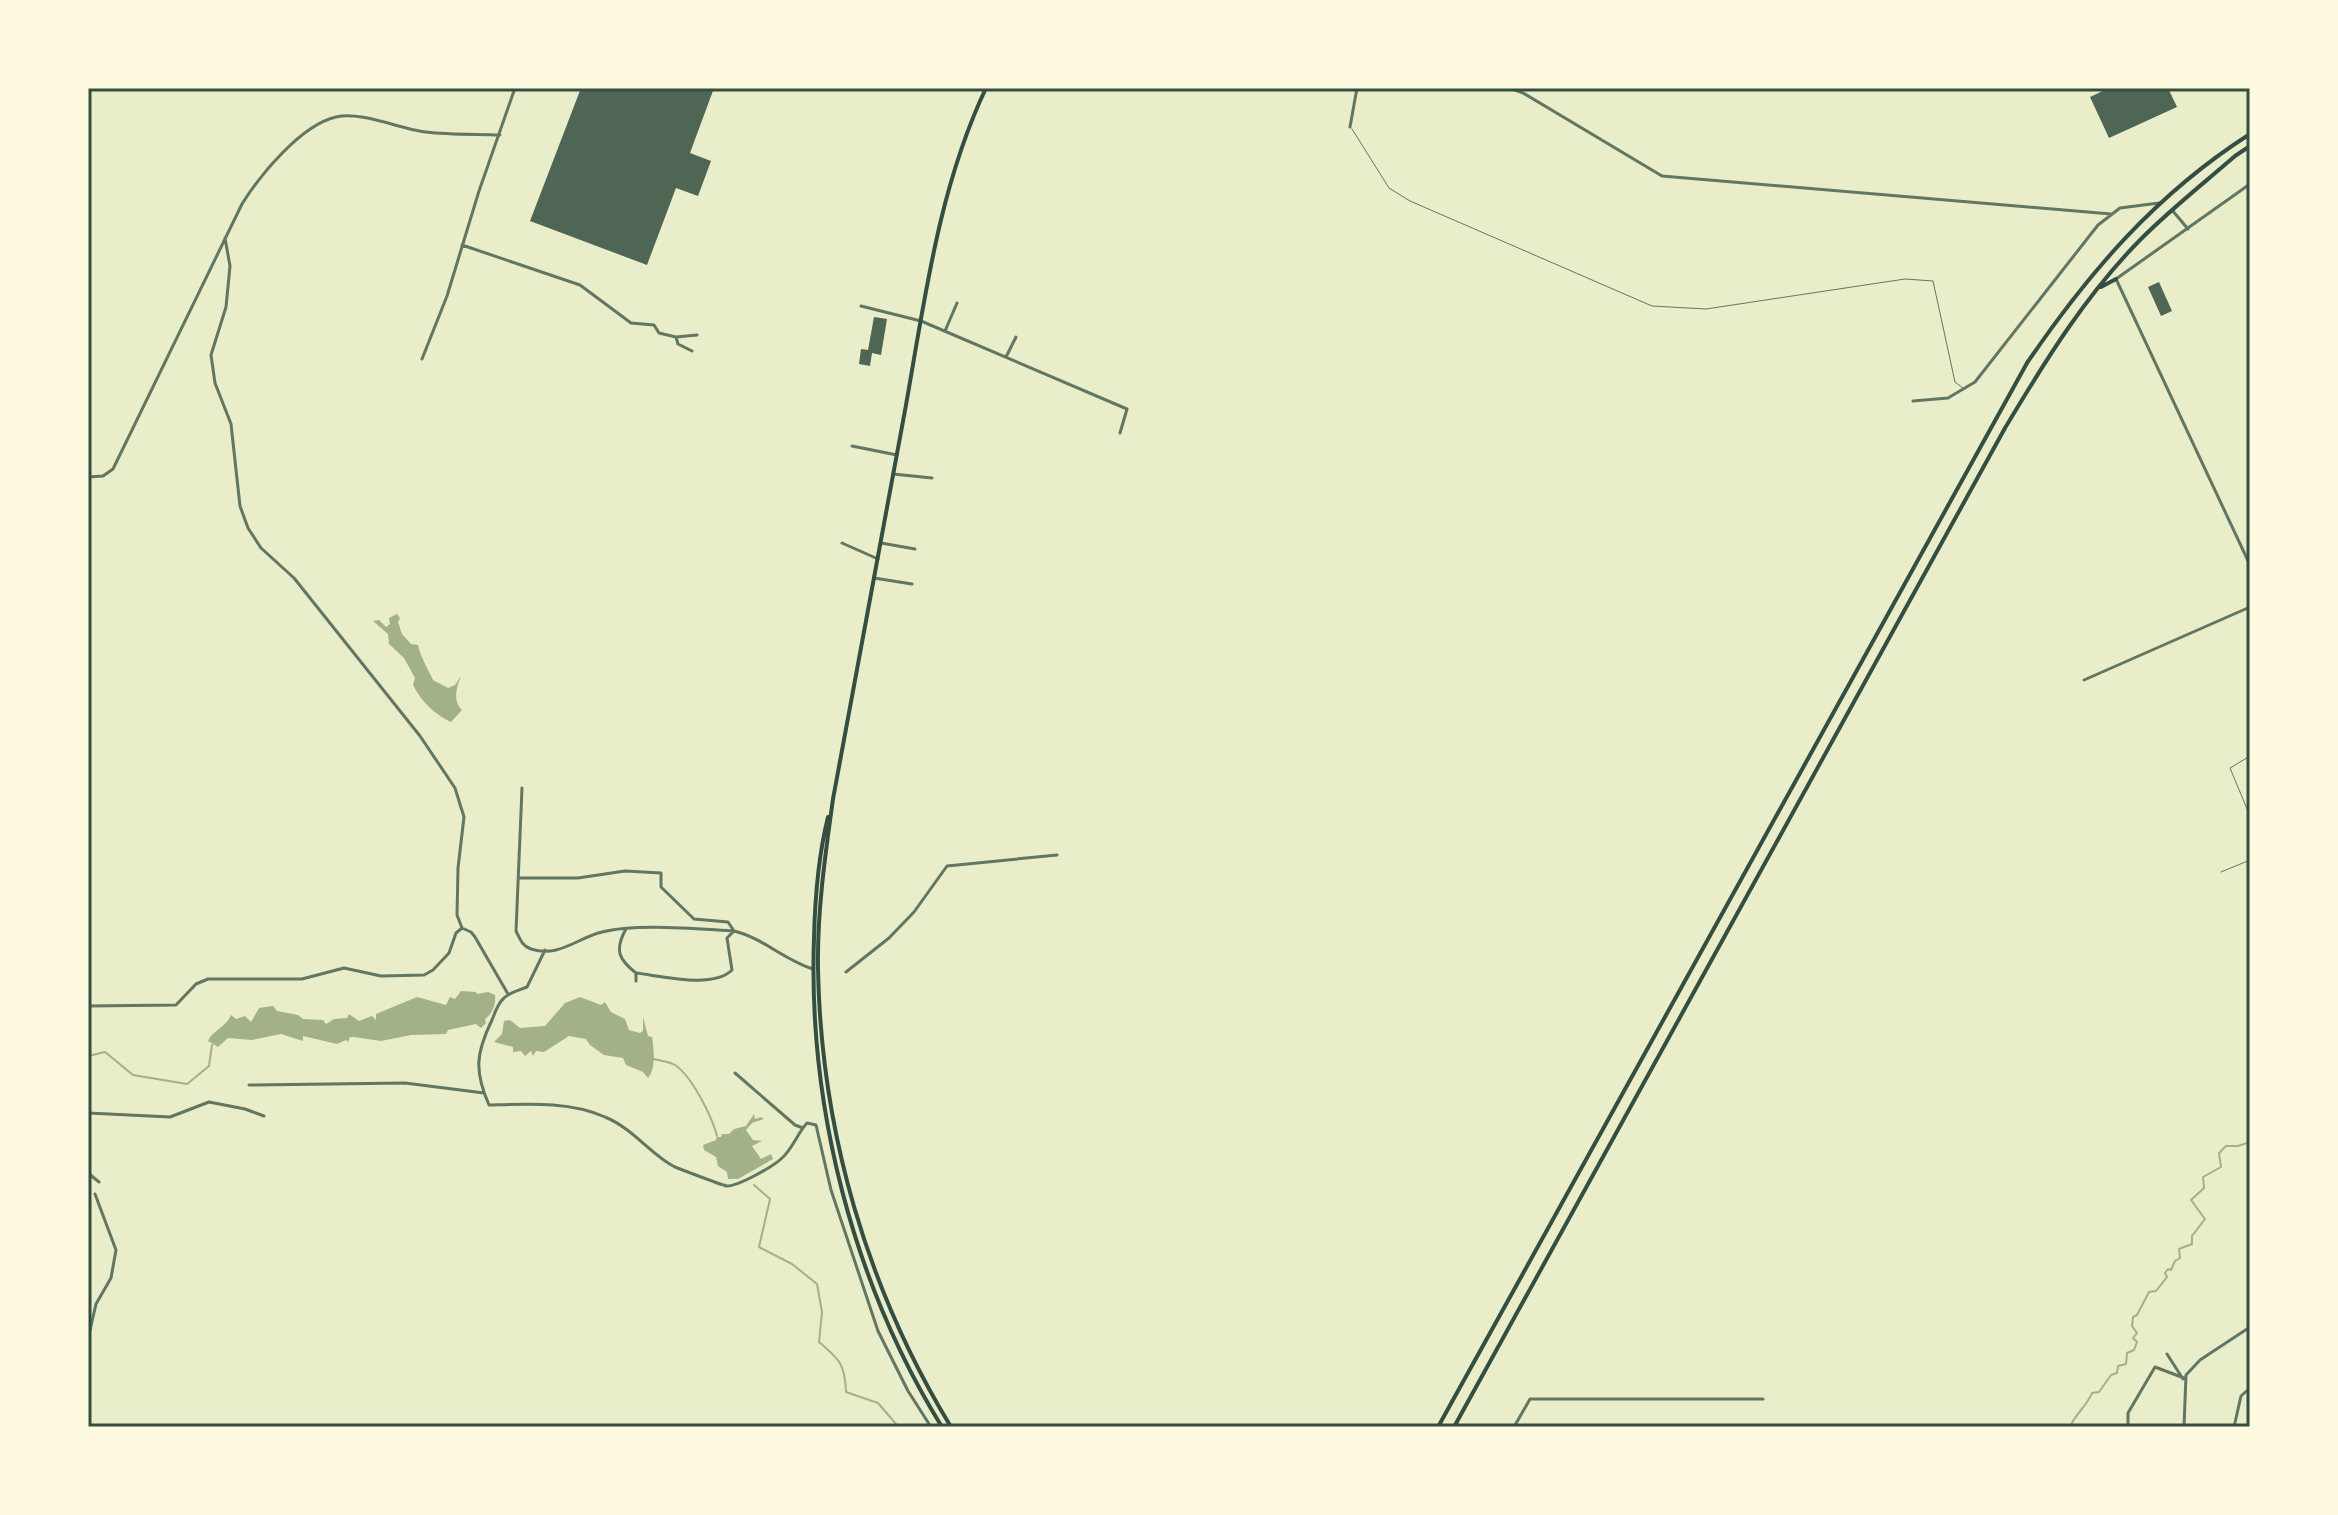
<svg xmlns="http://www.w3.org/2000/svg" width="2338" height="1515" viewBox="0 0 2338 1515" font-family="'DejaVu Sans',sans-serif">
	<style>
		.water { fill: #a3b18a }
		.lines { fill: none; stroke-linecap: round; stroke-linejoin: round }
		.stream { stroke: #a3b18a; stroke-width: 2 }
		.building { fill: #4f6655 }
		.service { stroke: #617663; stroke-width: 1 }
		.minor { stroke: #617663; stroke-width: 3 }
		.tertiary { stroke: #617663; stroke-width: 3 }
		.secondary { stroke: #344e41; stroke-width: 4 }
		.trunk { stroke: #344e41; stroke-width: 4 }
		.neatline { fill: none; stroke: #344e41; stroke-width: 3 }
	</style>
	<rect width="100%" height="100%" fill="#e9edc9"/>
	<path class="water" d="M 397,614 L 400,618 L 398,622 L 402,634 L 411,644 L 418,645 C 421,658 427,667 433,680 L 448,688 L 455,685 L 461,676 C 457,686 452,701 462,710 L 451,722 C 436,715 422,703 413,685 L 415,678 L 404,658 L 389,644 L 388,634 L 373,621 L 379,620 L 386,627 L 390,624 L 389,618 Z
		M 461,991 L 476,992 L 477,994 L 488,992 L 495,995 C 496,1003 493,1014 485,1019 L 486,1023 L 481,1028 L 476,1024 L 448,1030 L 446,1034 L 411,1035 L 381,1041 L 354,1037 L 350,1037 L 348,1042 L 346,1040 L 337,1044 L 303,1036 L 303,1041 L 281,1034 L 252,1040 L 228,1038 L 218,1047 L 208,1041 C 212,1031 226,1027 231,1015 L 236,1019 L 245,1016 L 251,1022 L 259,1008 L 273,1006 L 277,1011 L 298,1015 L 303,1019 L 323,1020 L 326,1024 L 334,1019 L 347,1018 L 349,1014 L 359,1021 L 372,1016 L 376,1020 L 376,1014 L 417,997 L 446,1005 L 450,997 L 455,999 Z
		M 580,997 L 601,1005 L 605,1002 L 611,1012 L 625,1019 L 629,1030 L 640,1033 L 643,1031 L 643,1017 L 648,1036 L 652,1037 C 654,1049 656,1069 648,1078 L 643,1072 L 626,1065 L 623,1058 L 604,1055 L 590,1045 L 586,1039 L 569,1036 L 544,1052 L 536,1051 L 533,1056 L 531,1051 L 525,1056 L 521,1051 L 513,1052 L 513,1047 L 494,1042 L 502,1034 L 504,1021 L 510,1020 L 520,1028 L 545,1026 L 565,1003 Z
		M 754,1114 L 755,1119 L 761,1117 L 764,1119 L 752,1123 L 746,1130 L 753,1140 L 762,1141 L 752,1146 L 761,1159 L 771,1154 L 773,1159 L 738,1179 L 728,1179 L 727,1172 L 718,1166 L 716,1157 L 704,1150 L 703,1145 L 716,1140 L 717,1137 L 721,1137 L 722,1134 L 729,1134 L 734,1129 L 746,1126 Z"/>
	<g class="lines">
		<path class="stream" d="M 88,1056 L 105,1052 L 133,1075 L 187,1084 L 209,1066 L 212,1045
			M 651,1058 C 658,1061 668,1061 675,1065 C 692,1076 712,1117 717,1136
			M 754,1185 L 770,1199 L 759,1247 L 792,1264 L 817,1284 L 822,1312 L 819,1342 C 840,1360 845,1364 846,1392 L 878,1403 L 896,1424
			M 2070,1427 C 2075,1414 2087,1406 2092,1393 L 2099,1392 L 2111,1375 L 2117,1373 L 2118,1366 L 2126,1364 L 2127,1353 L 2134,1350 L 2137,1342 L 2133,1338 L 2137,1333 L 2132,1326 L 2133,1317 L 2137,1315 L 2149,1292 L 2156,1291 L 2167,1277 L 2165,1273 L 2168,1269 L 2171,1270 L 2175,1261 L 2180,1258 L 2179,1249 L 2192,1244 L 2192,1236 L 2205,1219 L 2191,1200 L 2204,1188 L 2203,1177 L 2221,1167 L 2219,1153 L 2226,1146 L 2238,1146 L 2250,1142"/>
	</g>
	<path class="building" d="M 581,88 L 714,88 L 690,153 L 711,161 L 698,196 L 676,188 L 647,265 L 530,221 Z
		M 2109,88 L 2168,88 L 2177,107 L 2109,138 L 2090,97 Z
		M 2159,282 L 2172,311 L 2161,316 L 2148,287 Z
		M 874,317 L 887,319 L 881,355 L 872,353 L 870,366 L 859,364 L 861,349 L 868,350 Z"/>
	<g class="lines">
		<path class="service" d="M 1352,129 L 1389,188 L 1410,201 L 1652,306 L 1706,309 L 1905,279 L 1933,281 L 1955,382 L 1963,388
			M 2250,756 L 2230,768 L 2250,816
			M 2221,872 L 2250,860"/>
		<path class="minor" d="M 1510,88 L 1523,93 L 1662,176 L 2111,214
			M 1350,127 L 1357,88
			M 225,238 L 230,266 L 226,307 L 211,355 L 215,383 L 231,424 L 240,506 L 248,528 L 261,548 L 294,578 L 420,736 L 455,788 L 464,817 L 458,868 L 457,915 L 462,928 L 471,932 L 475,937 L 508,994
			M 462,245 L 580,285 L 631,323 L 654,325 L 659,333 L 676,337 L 697,335
			M 2116,279 L 2250,565
			M 861,306 L 921,321 L 1127,409 L 1120,433
			M 945,331 L 957,303
			M 676,337 L 678,344 L 692,351
			M 1006,357 L 1016,337
			M 422,359 L 447,296 L 479,191 L 515,88
			M 1913,401 L 1948,398 L 1975,382 L 2098,225 L 2120,208 L 2159,203
			M 852,446 L 897,455
			M 893,474 L 932,478
			M 88,477 L 103,476 L 113,469 L 242,204 C 260,175 301,125 336,117 C 361,111 400,129 426,132 C 451,135 476,134 500,135
			M 842,543 L 878,559
			M 881,543 L 915,549
			M 874,578 L 912,584
			M 2084,680 L 2250,607
			M 522,788 L 516,931 C 520,939 522,946 531,949 C 559,958 577,938 602,932 C 636,923 697,929 734,931 C 763,938 784,960 813,969
			M 520,878 L 578,878 L 625,871 L 661,873 L 661,887 L 694,919 L 728,922 L 734,931 L 727,938 L 732,970 C 713,989 662,976 636,973 L 636,981
			M 626,929 C 614,950 619,960 636,973
			M 545,950 L 527,987 C 520,990 510,992 504,998 C 498,1003 495,1012 492,1020 C 476,1053 474,1071 489,1105 C 526,1104 570,1101 605,1117 C 634,1129 651,1155 675,1167 C 680,1169 724,1186 727,1186 C 739,1186 774,1166 782,1158 C 793,1148 797,1134 807,1123 L 816,1125 L 831,1190 L 878,1331 L 908,1391 L 931,1427
			M 846,972 L 889,938 L 914,912 L 947,866 L 1057,855
			M 88,1006 L 176,1005 L 196,984 L 208,979 L 302,979 L 344,968 L 381,976 L 424,975 L 433,970 L 449,953 L 456,933 L 462,928
			M 735,1073 L 795,1125 L 803,1128
			M 249,1085 L 405,1083 L 484,1093
			M 88,1113 L 170,1117 L 209,1102 L 245,1109 L 264,1116
			M 88,1173 L 99,1182
			M 88,1339 L 96,1304 L 111,1278 L 116,1250 L 95,1194
			M 2167,1354 L 2183,1379
			M 88,1365 L 89,1368
			M 1514,1427 L 1530,1399 L 1763,1399
			M 2128,1427 L 2128,1413 L 2155,1367 L 2184,1378
			M 2184,1427 L 2186,1375 L 2200,1360 L 2250,1327
			M 2234,1427 L 2241,1396 L 2250,1388"/>
		<path class="tertiary" d="M 2172,210 L 2188,229
			M 2116,279 L 2250,184"/>
		<path class="secondary" d="M 828,817 C 818,857 815,897 814,938 C 808,1107 853,1283 942,1427
			M 951,1427 C 867,1289 821,1131 818,969 C 817,913 825,856 833,799 C 857,668 882,537 906,405 C 925,298 939,187 986,88"/>
		<path class="trunk" d="M 2101,287 L 2116,279
			M 1438,1427 L 2027,363 C 2089,272 2156,194 2250,134
			M 1454,1427 L 2005,428 C 2045,361 2087,293 2142,238 C 2171,209 2204,183 2235,156 L 2250,146"/>
	</g>
	<rect width="2338" height="1515" fill="none" stroke="#fefae0" stroke-width="180"/>
	<rect x="90" y="90" width="2158" height="1335" class="neatline"/>
</svg>
